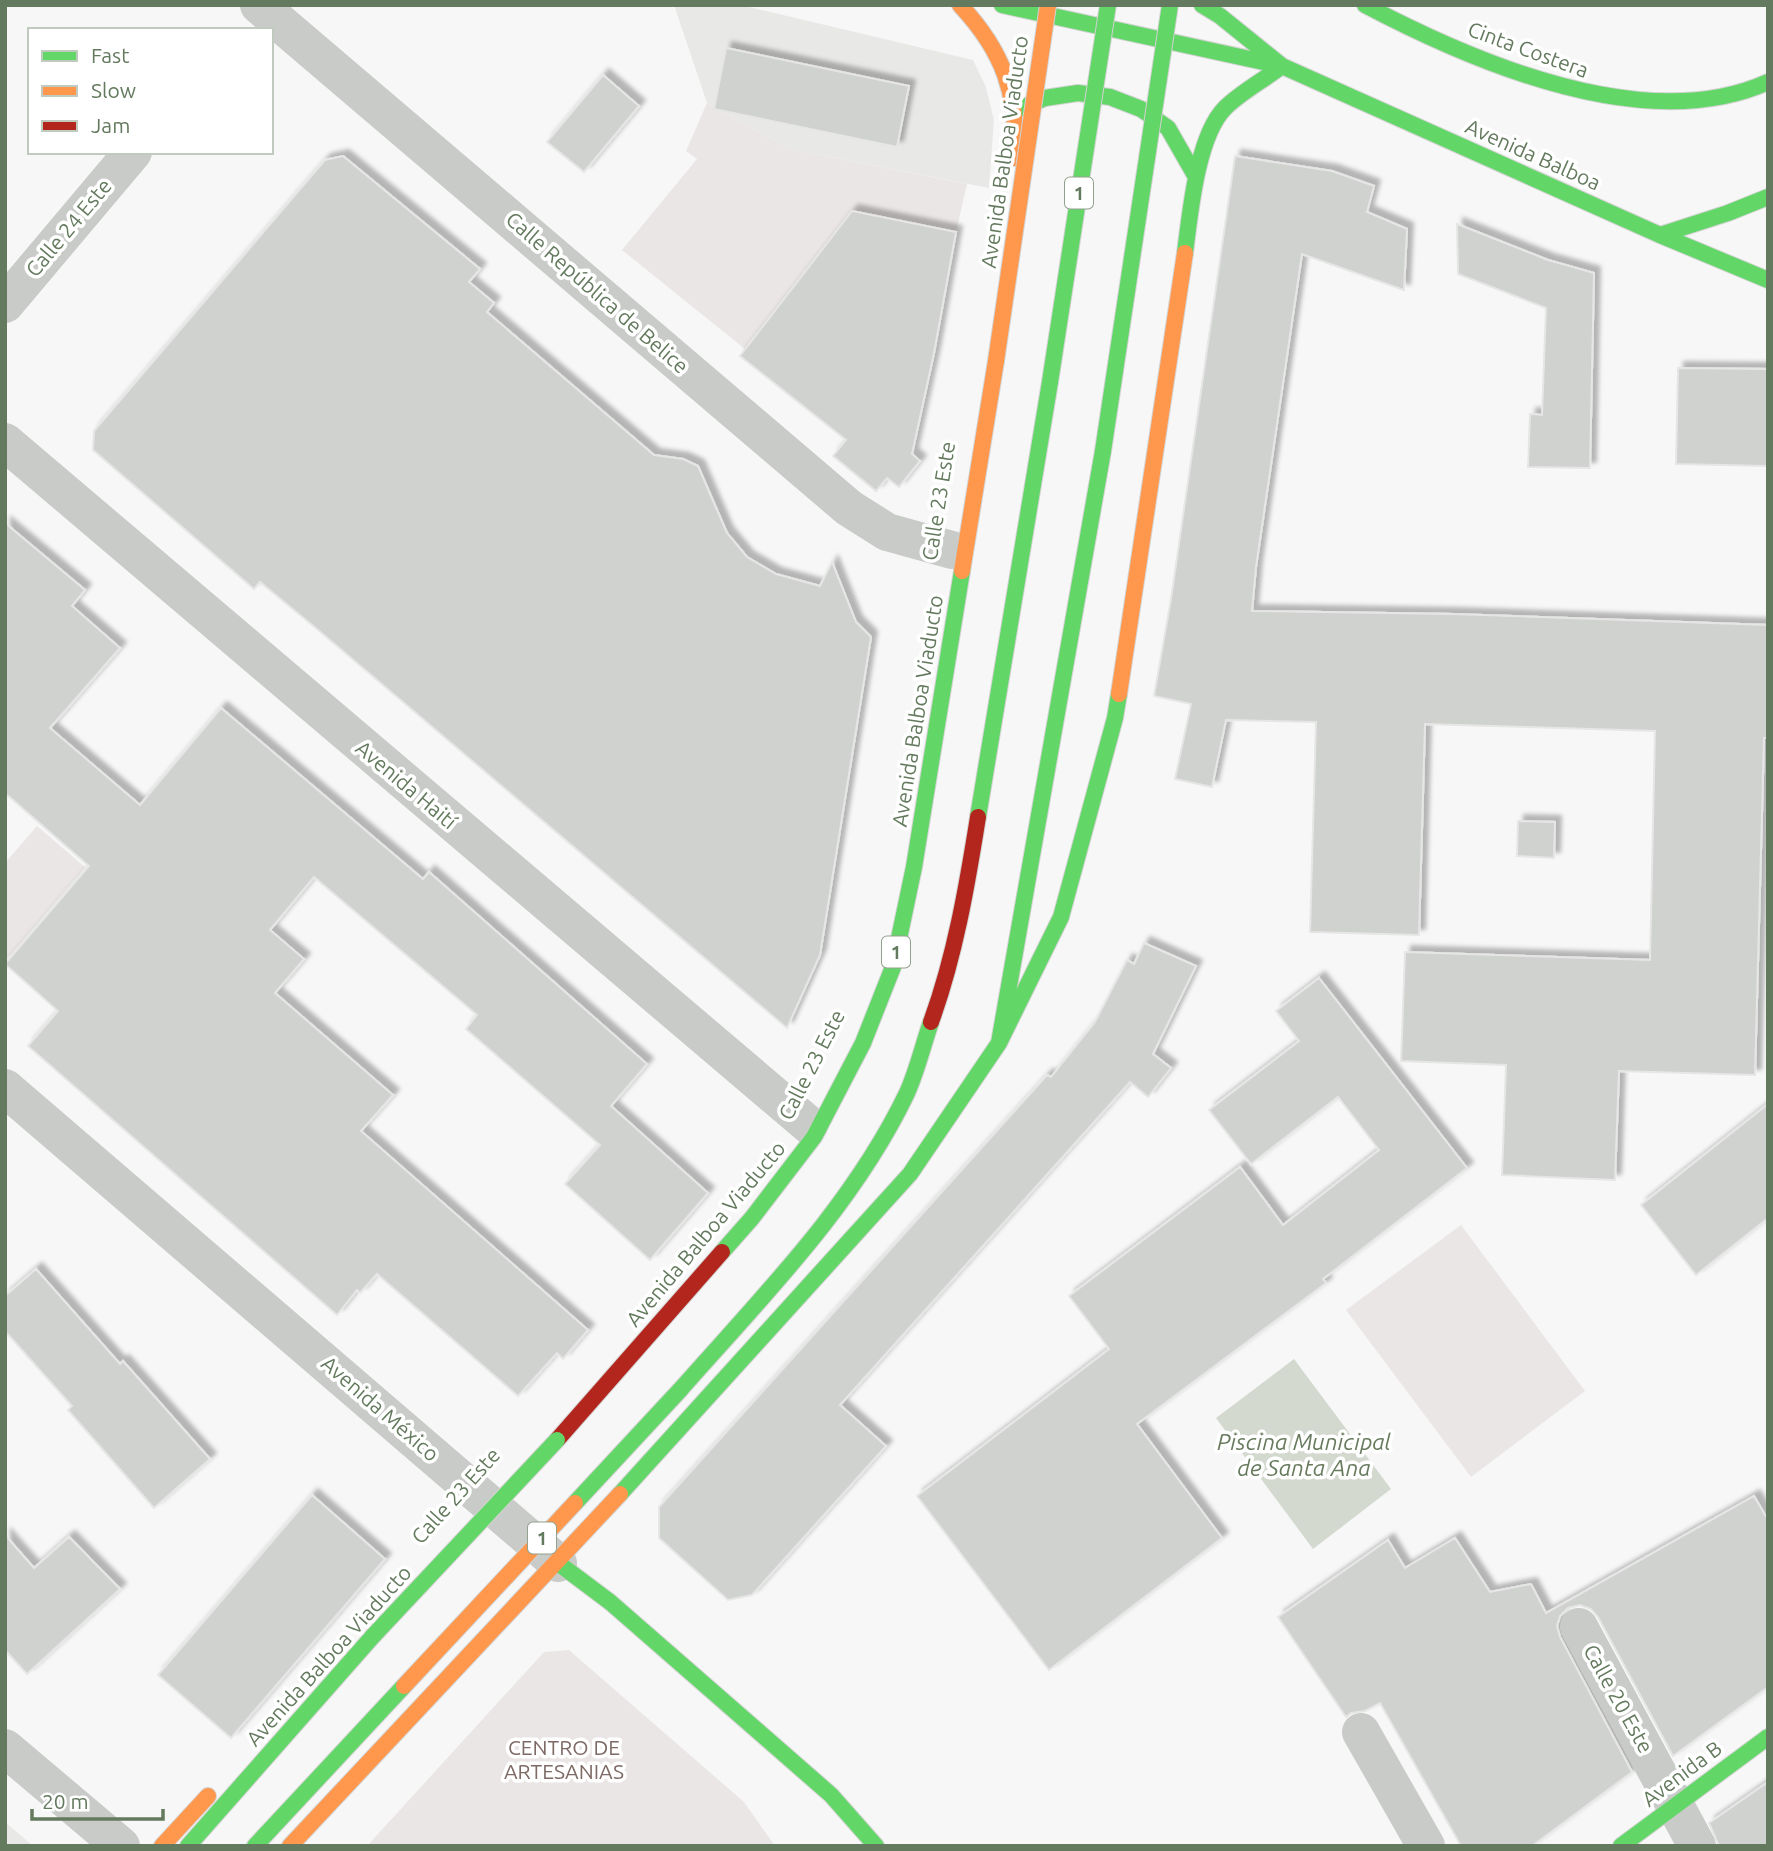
<svg xmlns="http://www.w3.org/2000/svg" width="1773" height="1851" viewBox="0 0 1773 1851" font-family="Ubuntu,sans-serif">
	<style>
		.built { fill: #e8e9e7 }
		.green { fill: #eae6e5 }
		.water { fill: #d3d9cf }
		.building { fill: #d0d2cf; stroke: #e6e6e6; stroke-width: 2; filter: url(#shadow) }
		.lines { fill: none; stroke-linecap: round; stroke-linejoin: round }
		.fast-casing { stroke: #d3d4d3; stroke-width: 18 }
		.slow-casing { stroke: #d3d4d3; stroke-width: 18 }
		.jam-casing { stroke: #d3d4d3; stroke-width: 18 }
		.street { stroke: #c8cbc7; stroke-width: 38 }
		.fast { stroke: #63d668; stroke-width: 16 }
		.slow { stroke: #ff974d; stroke-width: 16 }
		.jam { stroke: #b3261e; stroke-width: 16 }
		.fast-bridge-casing { stroke: #d2d3d2; stroke-width: 18; stroke-linecap: butt }
		.slow-bridge-casing { stroke: #d2d3d2; stroke-width: 18; stroke-linecap: butt }
		.fast-bridge { stroke: #63d668; stroke-width: 16 }
		.slow-bridge { stroke: #ff974d; stroke-width: 16 }
		.labels { text-anchor: middle; stroke-width: 7; stroke-linejoin: round; paint-order: stroke }
		.shield { fill: #fff; stroke: #92a28e; stroke-width: 2 }
		.shield-label { font-size: 19px; font-weight: bold; fill: #647a5e }
		.street-label { font-size: 21px; fill: #647a5e; stroke: #fff }
		.park-label { font-size: 21px; fill: #7e6b66; stroke: #fff }
		.water-label { font-size: 23px; font-style: italic; fill: #687b5e; stroke: #fff }
	</style>
	<defs>
		<filter id="shadow"><feDropShadow dx="6" dy="-6" stdDeviation="2" flood-color="#0004"/></filter>
	</defs>
	<rect width="100%" height="100%" fill="#f7f7f7"/>
	<path class="built" d="M 674,5 L 741,5 L 973,60 L 986,87 L 994,120 L 989,188 L 789,149 L 707,103 Z
		M 5,1822 L 33,1846 L 5,1846 Z"/>
	<path class="green" d="M 707,103 L 789,149 L 967,184 L 956,232 L 852,211 L 745,349 L 622,250 L 697,159 L 686,151 Z
		M 37,826 L 85,867 L 5,961 L 5,863 Z
		M 1461,1225 L 1585,1391 L 1471,1477 L 1346,1310 Z
		M 569,1650 L 744,1802 L 775,1846 L 367,1846 L 544,1652 Z"/>
	<path class="water" d="M 1294,1359 L 1391,1489 L 1313,1549 L 1216,1418 Z"/>
	<path class="building" d="M 726,48 L 909,86 L 897,147 L 714,109 Z
		M 603,75 L 639,106 L 584,172 L 547,142 Z
		M 343,156 L 480,269 L 469,282 L 494,303 L 487,312 L 654,455 L 683,459 L 698,466 L 727,533 L 747,557 L 776,574 L 820,586 L 832,562 L 856,622 L 871,637 L 820,955 L 787,1028 L 317,629 L 260,582 L 254,589 L 93,450 L 94,431 L 325,160 Z
		M 1235,156 L 1332,171 L 1374,186 L 1367,212 L 1407,229 L 1404,290 L 1302,254 L 1256,567 L 1252,611 L 1453,614 L 1768,625 L 1768,738 L 1764,738 L 1755,1075 L 1619,1071 L 1615,1180 L 1502,1175 L 1506,1065 L 1401,1061 L 1405,952 L 1650,960 L 1655,731 L 1425,724 L 1419,935 L 1310,932 L 1316,722 L 1226,720 L 1212,787 L 1175,779 L 1191,704 L 1154,696 L 1171,599 Z
		M 852,211 L 956,232 L 934,353 L 912,454 L 920,461 L 899,487 L 887,478 L 876,491 L 833,456 L 846,440 L 740,356 Z
		M 1457,224 L 1548,260 L 1594,273 L 1590,468 L 1528,467 L 1530,414 L 1542,415 L 1546,308 L 1458,274 Z
		M 1678,368 L 1768,369 L 1768,466 L 1676,464 Z
		M 5,523 L 85,590 L 72,606 L 120,648 L 50,728 L 140,805 L 221,708 L 423,879 L 429,872 L 647,1064 L 611,1106 L 708,1193 L 650,1260 L 565,1184 L 600,1145 L 466,1029 L 477,1015 L 314,877 L 270,930 L 304,959 L 275,993 L 393,1095 L 361,1131 L 588,1330 L 563,1359 L 557,1353 L 518,1396 L 377,1274 L 360,1293 L 357,1290 L 337,1315 L 28,1046 L 58,1011 L 5,964 L 89,866 L 5,793 Z
		M 1518,821 L 1555,822 L 1554,858 L 1517,856 Z
		M 1144,943 L 1196,966 L 1153,1054 L 1171,1068 L 1148,1097 L 1130,1082 L 840,1405 L 886,1446 L 752,1595 L 728,1600 L 659,1538 L 659,1507 L 1047,1075 L 1051,1077 L 1095,1022 L 1127,960 L 1134,964 Z
		M 1319,978 L 1467,1168 L 1323,1279 L 1326,1283 L 1137,1424 L 1222,1538 L 1049,1670 L 917,1496 L 1109,1349 L 1069,1296 L 1240,1167 L 1283,1225 L 1379,1150 L 1338,1097 L 1251,1164 L 1209,1110 L 1299,1041 L 1276,1011 Z
		M 1768,1104 L 1768,1218 L 1696,1275 L 1641,1205 Z
		M 36,1269 L 120,1364 L 123,1361 L 210,1459 L 154,1508 L 68,1410 L 72,1406 L 5,1331 L 5,1296 Z
		M 312,1495 L 385,1559 L 231,1738 L 158,1675 Z
		M 1754,1496 L 1768,1520 L 1768,1687 L 1673,1756 L 1598,1617 L 1591,1609 L 1580,1605 L 1568,1608 L 1560,1616 L 1557,1626 L 1560,1637 L 1632,1772 L 1532,1846 L 1461,1846 L 1380,1703 L 1365,1711 L 1351,1713 L 1346,1717 L 1278,1617 L 1388,1540 L 1405,1568 L 1455,1538 L 1490,1592 L 1531,1584 L 1546,1613 Z
		M 5,1535 L 34,1568 L 69,1537 L 120,1589 L 27,1674 L 5,1650 Z
		M 1768,1782 L 1768,1846 L 1719,1846 L 1709,1823 Z"/>
	<g class="lines">
		<defs>
			<path id="fast" d="M 1002,5 L 1282,66
				M 1202,5 L 1220,16 L 1282,66 L 1660,235 L 1728,213 L 1768,197
				M 1365,5 C 1475,63 1646,137 1768,82
				M 1015,111 L 1045,98 L 1078,93 L 1110,97 L 1141,109 L 1168,128 L 1196,177
				M 1660,235 L 1768,280
				M 1185,253 C 1190,214 1197,136 1225,108 C 1241,92 1264,80 1282,66
				M 978,817 L 1050,382
				M 999,1043 L 1103,451
				M 722,1252 L 752,1218 L 814,1137 L 863,1043 L 893,967 L 914,867 L 962,571
				M 680,1390 C 762,1297 853,1206 907,1093 C 917,1071 923,1045 931,1022
				M 620,1494 L 910,1174 L 999,1043 L 1061,917 L 1115,718 L 1119,694
				M 558,1563 L 610,1602 L 831,1795 L 876,1846
				M 188,1846 L 373,1636
				M 255,1846 L 404,1686
				M 1621,1846 L 1768,1737"/>
			<path id="slow" d="M 960,5 C 1004,52 1018,94 1015,158
				M 962,571 L 996,361
				M 1119,694 L 1185,253
				M 162,1846 L 208,1796
				M 290,1846 L 620,1494"/>
			<path id="jam" d="M 931,1022 C 955,956 967,886 978,817
				M 557,1440 L 722,1252"/>
		</defs>
		<use href="#fast" class="fast-casing"/>
		<use href="#slow" class="slow-casing"/>
		<use href="#jam" class="jam-casing"/>
		<path class="street" d="M 259,5 L 849,508 L 887,532 L 952,550
			M 5,304 L 133,152
			M 5,442 L 809,1125
			M 5,1088 L 558,1563
			M 1579,1627 L 1697,1846
			M 1361,1732 L 1426,1846
			M 5,1748 L 121,1846"/>
		<use href="#fast" class="fast"/>
		<use href="#slow" class="slow"/>
		<use href="#jam" class="jam"/>
		<defs>
			<path id="fast-bridge" d="M 1050,382 L 1108,5
				M 1103,451 L 1170,5
				M 575,1503 L 680,1390
				M 373,1636 L 557,1440"/>
			<path id="slow-bridge" d="M 996,361 L 1048,5
				M 404,1686 L 575,1503"/>
		</defs>
		<use href="#fast-bridge" class="fast-bridge-casing"/>
		<use href="#slow-bridge" class="slow-bridge-casing"/>
		<use href="#fast-bridge" class="fast-bridge"/>
		<use href="#slow-bridge" class="slow-bridge"/>
	</g>
	<g class="labels">
		<g class="shield">
			<rect x="1065" y="177.5" width="28" height="31" rx="5"/>
			<rect x="882" y="936.5" width="28" height="31" rx="5"/>
			<rect x="528" y="1522.5" width="28" height="31" rx="5"/>
		</g>
		<g class="shield-label">
			<text x="1079" y="200">1</text>
			<text x="896" y="959">1</text>
			<text x="542" y="1545">1</text>
		</g>
		<g class="street-label">
			<text transform="translate(1528 50) rotate(20)" y="7">Cinta Costera</text>
			<text transform="translate(1005 152) rotate(-82)" y="7">Avenida Balboa Viaducto</text>
			<text transform="translate(1533 155) rotate(24)" y="7">Avenida Balboa</text>
			<text transform="translate(69 228) rotate(-50)" y="7">Calle 24 Este</text>
			<text transform="translate(597 293) rotate(41)" y="7">Calle República de Belice</text>
			<text transform="translate(939 501) rotate(-81)" y="7">Calle 23 Este</text>
			<text transform="translate(918 711) rotate(-81)" y="7">Avenida Balboa Viaducto</text>
			<text transform="translate(406 785) rotate(40)" y="7">Avenida Haití</text>
			<text transform="translate(812 1065) rotate(-63)" y="7">Calle 23 Este</text>
			<text transform="translate(706 1234) rotate(-50)" y="7">Avenida Balboa Viaducto</text>
			<text transform="translate(380 1409) rotate(41)" y="7">Avenida México</text>
			<text transform="translate(456 1496) rotate(-48)" y="7">Calle 23 Este</text>
			<text transform="translate(329 1656) rotate(-48)" y="7">Avenida Balboa Viaducto</text>
			<text transform="translate(1618 1699) rotate(61)" y="7">Calle 20 Este</text>
			<text transform="translate(1682 1774) rotate(-37)" y="7">Avenida B</text>
		</g>
		<g class="park-label">
			<text x="564" y="1755">CENTRO DE<tspan x="564" dy="24">ARTESANIAS</tspan></text>
		</g>
		<g class="water-label">
			<text x="1304" y="1450">Piscina Municipal<tspan x="1304" dy="26">de Santa Ana</tspan></text>
		</g>
	</g>
	<rect width="1773" height="1851" fill="none" stroke="#647a5e" stroke-width="14"/>
	<rect x="28" y="28" width="245" height="126" fill="#ffffff" stroke="#c1cabf" stroke-width="2"/>
	<rect x="42" y="51" width="35" height="10" fill="#63d668" stroke="#c1cabf" stroke-width="2"/>
	<text x="91" y="63" font-size="21" fill="#647a5e">Fast</text>
	<rect x="42" y="86" width="35" height="10" fill="#ff974d" stroke="#c1cabf" stroke-width="2"/>
	<text x="91" y="98" font-size="21" fill="#647a5e">Slow</text>
	<rect x="42" y="121" width="35" height="10" fill="#b3261e" stroke="#c1cabf" stroke-width="2"/>
	<text x="91" y="133" font-size="21" fill="#647a5e">Jam</text>
	<path d="M32 1809v10h131v-10" fill="none" stroke="#647a5e" stroke-width="3.5"/>
	<text x="42" y="1809" font-size="21" fill="#647a5e" stroke="#ffffff" stroke-width="5" paint-order="stroke">20 m</text>
</svg>
